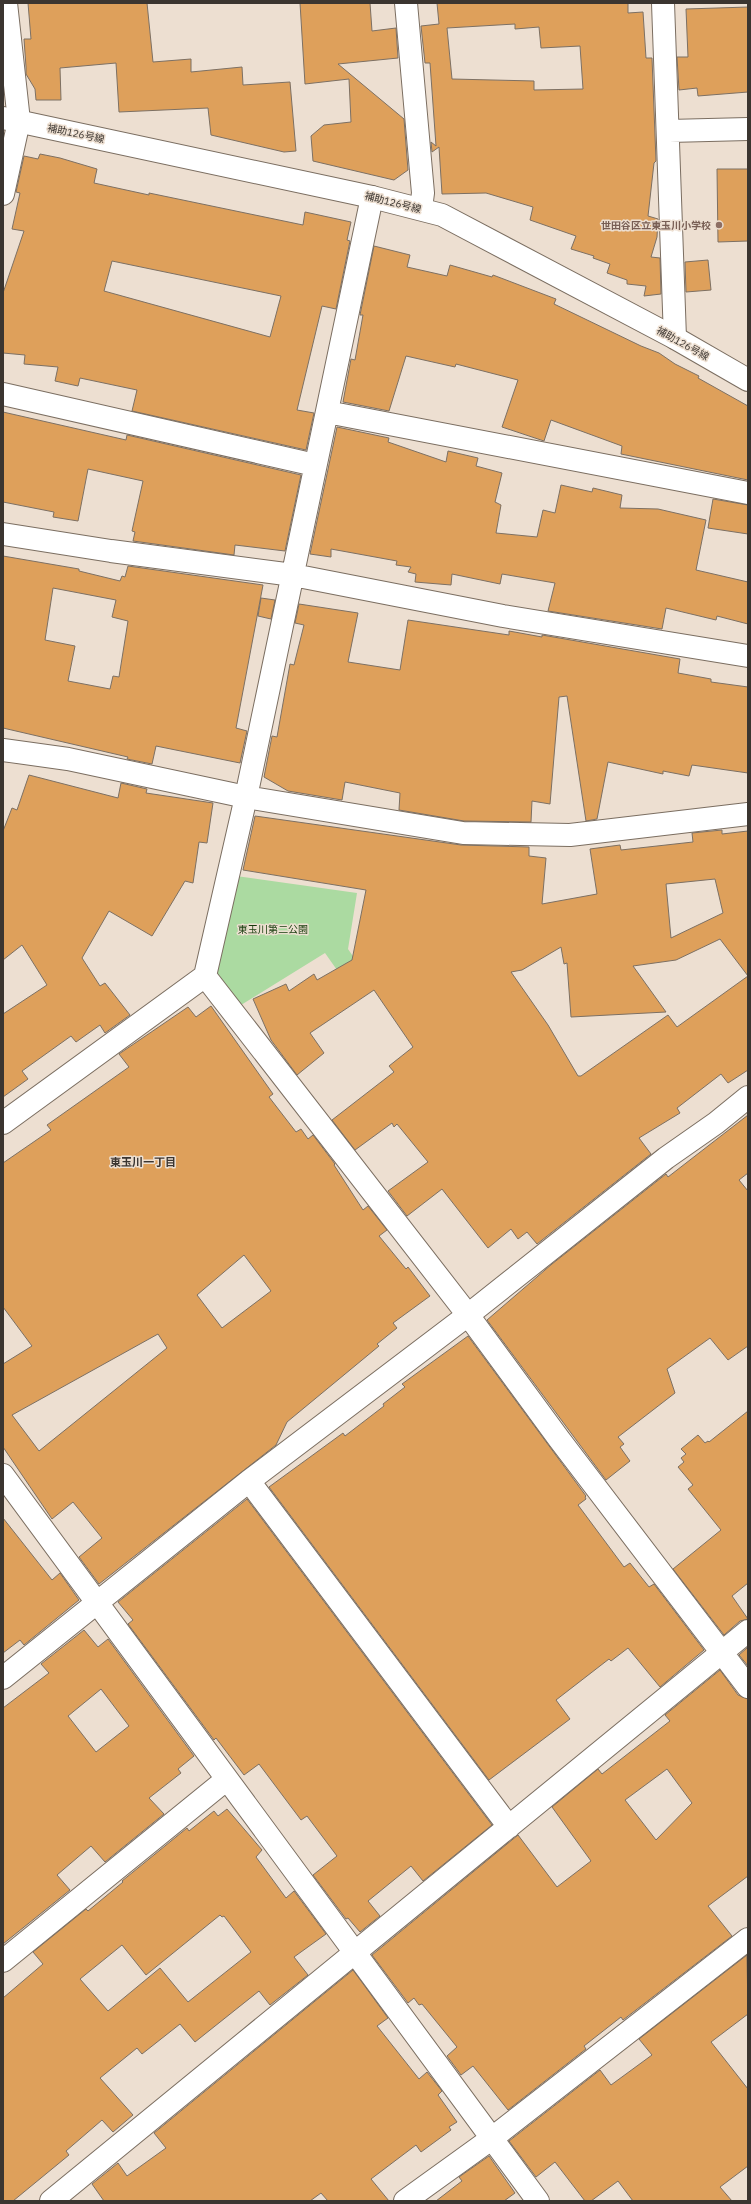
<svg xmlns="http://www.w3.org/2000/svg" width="751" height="2204" viewBox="0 0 751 2204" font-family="'IBM Plex Sans','Noto Sans JP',sans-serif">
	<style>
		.green { fill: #abdaa1 }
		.building { fill: #dea05b; stroke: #7d7063; fill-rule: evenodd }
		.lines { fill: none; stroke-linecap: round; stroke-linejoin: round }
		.street-casing { stroke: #7b6e61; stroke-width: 24 }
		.secondary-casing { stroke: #7b6e61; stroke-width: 24 }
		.street { stroke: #fff; stroke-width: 22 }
		.secondary { stroke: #fff; stroke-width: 22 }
		.education-dot { fill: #8d6e63; stroke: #eddfd1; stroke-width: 1.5 }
		.labels { text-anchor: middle; stroke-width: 3; stroke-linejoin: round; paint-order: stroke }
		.street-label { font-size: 10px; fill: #3b3530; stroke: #eddfd1 }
		.education-label { font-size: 10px; font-weight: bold; fill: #785e54; stroke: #eddfd1; text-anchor: end }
		.park-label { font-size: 10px; fill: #143a0a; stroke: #eddfd1 }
		.neighbourhood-label { font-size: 11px; font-weight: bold; fill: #3b3530; stroke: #eddfd1 }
	</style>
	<rect width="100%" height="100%" fill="#eddfd1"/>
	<path class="green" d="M 236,876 L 357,893 L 348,949 L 361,968 L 344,980 L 325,953 L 241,1005 L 215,970 Z"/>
	<path class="building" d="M 28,3 L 147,3 L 153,62 L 191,59 L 191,72 L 242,67 L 243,85 L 290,82 L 296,151 L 284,152 L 211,135 L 208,108 L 119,112 L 116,63 L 60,68 L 61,100 L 36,100 L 35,89 L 26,74 L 26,67 L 24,39 L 31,39 Z
		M 300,3 L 370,3 L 372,31 L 396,28 L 398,58 L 338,64 L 404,119 L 408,170 L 394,180 L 313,161 L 311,136 L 324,125 L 351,122 L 349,79 L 305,84 Z
		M 437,3 L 628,3 L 628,13 L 643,12 L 646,58 L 652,58 L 656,161 L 654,163 L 648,216 L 658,219 L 657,237 L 651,257 L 660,258 L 661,294 L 644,296 L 646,286 L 627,284 L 627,280 L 607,273 L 610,264 L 593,258 L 594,256 L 571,249 L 576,236 L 530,220 L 533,207 L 486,193 L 442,194 L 439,147 L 432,152 L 431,142 L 436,146 L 430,63 L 425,63 L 421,26 L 439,24 ZM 515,24 L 515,29 L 539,27 L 541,48 L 580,46 L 583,89 L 534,90 L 534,81 L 452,79 L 447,28 Z
		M 748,7 L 748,92 L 698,96 L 697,88 L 679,90 L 677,57 L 688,57 L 686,9 Z
		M 40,154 L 60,158 L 97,169 L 94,183 L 149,195 L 149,193 L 303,225 L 305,212 L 351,222 L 347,240 L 350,241 L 336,309 L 322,306 L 297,410 L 314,413 L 306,450 L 132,411 L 137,390 L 80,378 L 78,386 L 55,381 L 58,367 L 24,364 L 25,355 L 3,353 L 3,293 L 24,231 L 12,229 L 20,193 L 16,192 L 24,156 L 38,159 ZM 112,261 L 281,296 L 270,337 L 104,291 Z
		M 717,169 L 748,169 L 748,241 L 718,242 Z
		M 374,246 L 410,255 L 407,267 L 447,276 L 450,265 L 492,277 L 493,275 L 556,299 L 554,304 L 641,346 L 659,353 L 675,364 L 699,376 L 698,378 L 748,406 L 748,480 L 621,454 L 622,446 L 551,420 L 544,441 L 502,427 L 518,380 L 456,364 L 455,367 L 406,356 L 389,411 L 343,402 L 351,359 L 355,360 L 363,315 L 360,315 Z
		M 708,260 L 711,290 L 686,292 L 685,262 Z
		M 3,412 L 126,440 L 127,435 L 301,475 L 285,551 L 235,545 L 234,555 L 133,541 L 135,532 L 132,531 L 143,481 L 88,469 L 78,521 L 53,517 L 54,512 L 3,502 Z
		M 337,427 L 389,438 L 388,442 L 446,462 L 448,451 L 478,458 L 476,466 L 502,473 L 495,502 L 501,505 L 496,533 L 537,537 L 543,510 L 555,513 L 561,485 L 592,492 L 593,488 L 622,495 L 620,508 L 658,509 L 706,520 L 696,570 L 748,582 L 748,624 L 717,616 L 716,620 L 666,608 L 662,629 L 548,611 L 555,583 L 502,574 L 500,584 L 452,574 L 451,585 L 415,582 L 416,574 L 408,572 L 411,567 L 396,565 L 397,561 L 331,549 L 331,557 L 310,554 Z
		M 713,499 L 748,505 L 748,534 L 708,528 Z
		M 3,556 L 79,569 L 79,571 L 120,581 L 122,576 L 125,577 L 128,566 L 263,585 L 236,728 L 247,731 L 240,763 L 156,746 L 152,764 L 127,759 L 128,757 L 3,728 ZM 53,588 L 116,600 L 112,617 L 128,621 L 119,677 L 113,676 L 110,689 L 68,681 L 75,646 L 45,640 Z
		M 261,598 L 275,600 L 271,619 L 258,616 Z
		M 299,604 L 358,613 L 348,662 L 400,670 L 408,620 L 509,635 L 509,631 L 542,637 L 542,635 L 680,659 L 678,673 L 711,679 L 711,682 L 748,687 L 748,773 L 692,765 L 689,776 L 663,771 L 663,774 L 608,762 L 597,819 L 586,821 L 567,696 L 559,697 L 550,804 L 532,801 L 531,822 L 464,821 L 399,810 L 400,793 L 345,782 L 342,800 L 288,791 L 264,777 L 272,736 L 277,737 L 290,664 L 294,665 L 304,625 L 295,623 Z
		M 29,775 L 118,798 L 121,783 L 147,789 L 146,793 L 213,803 L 207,843 L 199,842 L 193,883 L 185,881 L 152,936 L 109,911 L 82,958 L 100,986 L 105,983 L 130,1015 L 105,1033 L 100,1025 L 76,1042 L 71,1036 L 22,1071 L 28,1079 L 3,1097 L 3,1014 L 47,985 L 22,945 L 3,960 L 3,831 L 12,808 L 17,810 Z
		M 255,816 L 461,845 L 529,847 L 529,856 L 546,858 L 542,904 L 597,894 L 590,849 L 620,845 L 621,850 L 693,842 L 692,833 L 722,830 L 722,834 L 748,831 L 748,1070 L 728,1083 L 721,1074 L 677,1108 L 680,1113 L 639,1138 L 651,1154 L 537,1244 L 527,1232 L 518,1239 L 511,1229 L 488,1248 L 442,1189 L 407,1216 L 388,1191 L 428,1162 L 397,1124 L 394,1127 L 392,1123 L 355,1150 L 332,1120 L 394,1072 L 389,1066 L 413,1047 L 374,990 L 310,1033 L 324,1053 L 297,1075 L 271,1040 L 253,999 L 286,984 L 289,991 L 314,974 L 317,980 L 352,960 L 366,890 L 243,870 ZM 715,879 L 723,913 L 671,938 L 666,884 ZM 720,939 L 748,976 L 677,1027 L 668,1015 L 581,1076 L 578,1076 L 548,1025 L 511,972 L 522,970 L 561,947 L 564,964 L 567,963 L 571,1017 L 666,1012 L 633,966 L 676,960 Z
		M 211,1006 L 273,1094 L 269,1097 L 296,1132 L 301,1129 L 308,1139 L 313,1135 L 335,1164 L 334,1165 L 363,1210 L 368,1206 L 387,1230 L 379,1236 L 406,1269 L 408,1267 L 430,1296 L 393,1323 L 397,1328 L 377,1344 L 379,1346 L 287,1422 L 276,1445 L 99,1584 L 79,1557 L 102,1538 L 73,1502 L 52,1519 L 3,1447 L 3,1364 L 32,1346 L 3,1307 L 3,1163 L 51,1130 L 47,1125 L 129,1067 L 119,1054 L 188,1007 L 196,1017 ZM 244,1255 L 271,1291 L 222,1328 L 197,1295 ZM 158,1334 L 167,1348 L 39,1451 L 12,1415 Z
		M 748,1115 L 748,1173 L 739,1180 L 748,1191 L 748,1346 L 728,1360 L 710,1338 L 667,1369 L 675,1393 L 618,1437 L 624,1444 L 620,1447 L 630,1461 L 606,1480 L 487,1320 L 552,1264 L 666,1174 L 668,1177 Z
		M 468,1336 L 586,1496 L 585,1497 L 586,1499 L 578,1505 L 624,1567 L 630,1563 L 649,1587 L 654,1584 L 704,1650 L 660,1687 L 628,1648 L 611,1661 L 609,1659 L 556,1700 L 570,1719 L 489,1780 L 269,1487 L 343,1433 L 345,1436 L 384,1406 L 383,1404 L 405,1387 L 402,1384 Z
		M 748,1411 L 748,1583 L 732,1596 L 748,1619 L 740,1621 L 724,1635 L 673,1569 L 721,1530 L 688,1489 L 693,1485 L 678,1467 L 684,1462 L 681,1458 L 686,1454 L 681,1449 L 698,1435 L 705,1443 L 708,1441 L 709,1442 Z
		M 247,1499 L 492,1825 L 423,1881 L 411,1866 L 368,1901 L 380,1916 L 360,1932 L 348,1918 L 346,1919 L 313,1875 L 337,1856 L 307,1816 L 301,1820 L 259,1764 L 244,1775 L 216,1738 L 214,1740 L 128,1624 L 133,1620 L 118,1602 Z
		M 3,1518 L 52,1580 L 60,1573 L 79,1600 L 24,1645 L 20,1640 L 3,1653 Z
		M 84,1630 L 98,1647 L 108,1639 L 194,1756 L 178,1769 L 181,1773 L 149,1798 L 164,1814 L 105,1862 L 91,1846 L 57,1875 L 70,1890 L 3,1944 L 3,1708 L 49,1673 L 41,1664 ZM 101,1689 L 129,1726 L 96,1752 L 68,1716 Z
		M 748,1647 L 748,1666 L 739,1655 Z
		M 720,1670 L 738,1695 L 748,1699 L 748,1876 L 708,1906 L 732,1936 L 623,2020 L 621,2017 L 584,2046 L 586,2049 L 508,2110 L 473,2066 L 461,2075 L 447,2056 L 457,2047 L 422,2004 L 419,2005 L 414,1998 L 408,2003 L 372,1955 L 518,1835 L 557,1887 L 591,1861 L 552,1807 L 598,1769 L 602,1774 L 670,1721 L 665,1715 ZM 667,1769 L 692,1803 L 656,1840 L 625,1800 Z
		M 227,1809 L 262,1850 L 256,1857 L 286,1898 L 294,1891 L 326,1934 L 294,1957 L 308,1975 L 270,2005 L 259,1991 L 195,2042 L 180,2024 L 142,2054 L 137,2048 L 100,2078 L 133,2115 L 113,2132 L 102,2120 L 66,2151 L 69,2155 L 13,2201 L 3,2201 L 3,1998 L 43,1964 L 33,1952 L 86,1909 L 88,1911 L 123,1882 L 122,1881 L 187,1828 L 189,1831 L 214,1811 L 218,1816 ZM 220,1915 L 222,1917 L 224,1916 L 251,1952 L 188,2002 L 160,1968 L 108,2011 L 80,1979 L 122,1945 L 146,1975 Z
		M 747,1955 L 748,2014 L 711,2042 L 748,2089 L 748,2166 L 720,2187 L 732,2201 L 633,2201 L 618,2181 L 591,2201 L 585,2201 L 555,2162 L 536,2177 L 509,2141 L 600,2070 L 611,2085 L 652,2055 L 639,2039 Z
		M 353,1970 L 388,2018 L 377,2026 L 419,2079 L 427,2072 L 442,2091 L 438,2095 L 457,2122 L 449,2127 L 451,2130 L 421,2152 L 416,2145 L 371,2179 L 389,2201 L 328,2201 L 321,2193 L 310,2201 L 104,2201 L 92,2184 L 118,2163 L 127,2176 L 166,2148 L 154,2133 Z
		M 489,2156 L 515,2193 L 504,2201 L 436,2201 L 462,2181 L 459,2177 Z"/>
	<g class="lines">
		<defs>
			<path id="street" d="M 406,3 L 423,193 L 421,208
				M 663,3 L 675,338
				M 669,131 L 748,129
				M 3,194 L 19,121 L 6,3
				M 3,394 L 315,465
				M 327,412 L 748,493
				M 3,534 L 111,551 L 293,575 L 503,616 L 748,656
				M 3,750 L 68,759 L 246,797 L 463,833 L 570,835 L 748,814
				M 205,976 L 468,1315 L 559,1439 L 748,1687
				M 3,1123 L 205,976 L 246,797 L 372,197
				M 3,1475 L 538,2201
				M 249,1481 L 509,1827
				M 3,1678 L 249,1481 L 468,1315 L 666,1158 L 716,1123 L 748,1097
				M 3,1961 L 227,1779
				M 51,2201 L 748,1631
				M 405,2201 L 491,2139 L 748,1939"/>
			<path id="secondary" d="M 3,118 L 372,197 L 442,215 L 675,338 L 748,380"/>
		</defs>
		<use href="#street" class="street-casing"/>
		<use href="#secondary" class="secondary-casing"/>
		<use href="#street" class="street"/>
		<use href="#secondary" class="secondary"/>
	</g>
	<circle class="education-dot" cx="719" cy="225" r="4"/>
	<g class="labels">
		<g class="street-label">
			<text transform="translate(76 133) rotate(12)" y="4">補助126号線</text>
			<text transform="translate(393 202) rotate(14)" y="4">補助126号線</text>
			<text transform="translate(683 343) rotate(29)" y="4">補助126号線</text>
		</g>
		<g class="education-label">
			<text x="711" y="229">世田谷区立東玉川小学校</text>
		</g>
		<g class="park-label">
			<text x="273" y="933">東玉川第二公園</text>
		</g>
		<g class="neighbourhood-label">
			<text x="143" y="1166">東玉川一丁目</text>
		</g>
	</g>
	<rect width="751" height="2204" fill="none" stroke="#3b3530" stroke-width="8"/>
</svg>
